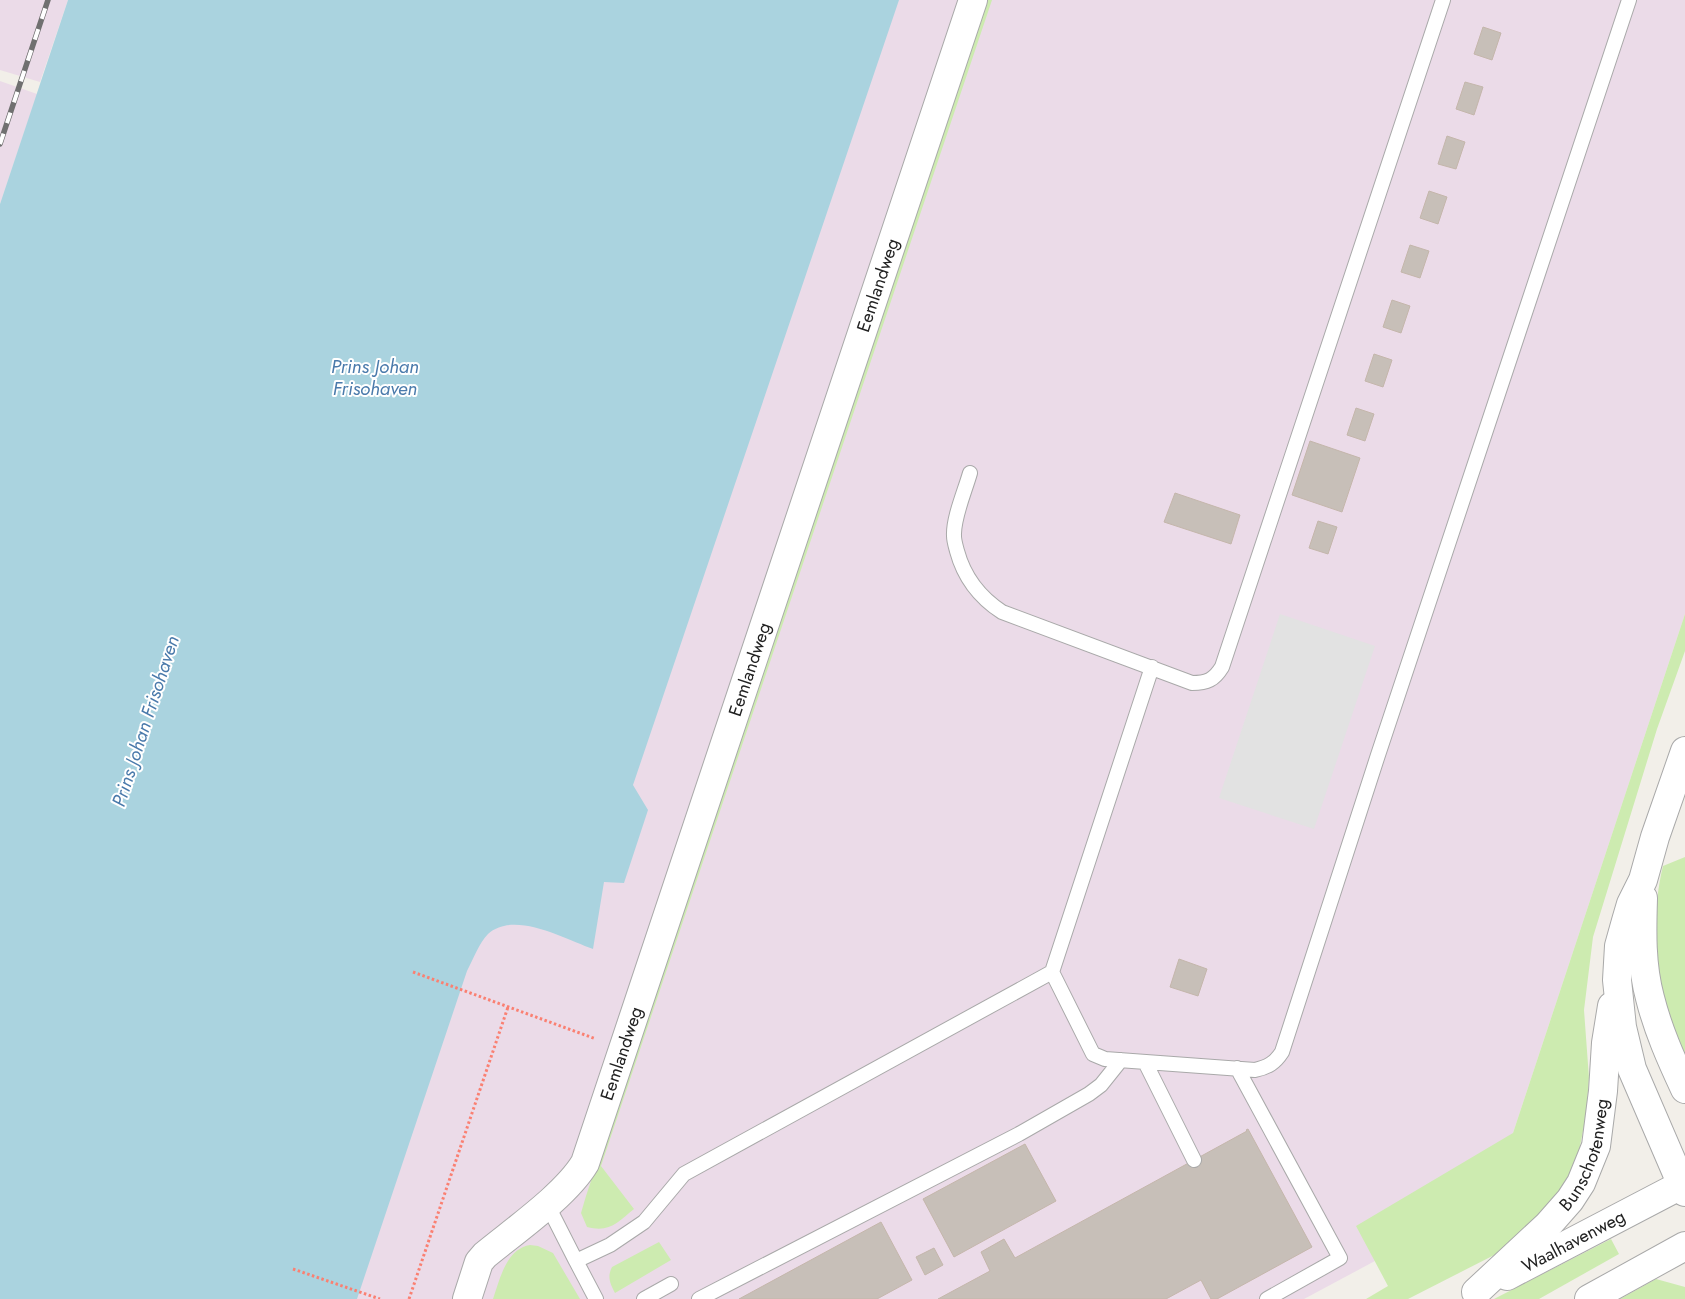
<svg xmlns="http://www.w3.org/2000/svg" width="1685" height="1299" viewBox="0 0 1685 1299" font-family="Jost,sans-serif">
	<style>
		.industrial { fill: #ebdbe8 }
		.grass { fill: #cdebb0 }
		.parking { fill: #e2e2e2 }
		.water { fill: #aad3df }
		.building { fill: #c7bfb8; stroke: #c4b6ab }
		.lines { fill: none; stroke-linecap: round; stroke-linejoin: round }
		.service-casing { stroke: #a9a9a9; stroke-width: 16 }
		.minor-casing { stroke: #a9a9a9; stroke-width: 30 }
		.tertiary-casing { stroke: #a9a9a9; stroke-width: 30 }
		.path { stroke: #fa8072; stroke-width: 3; stroke-dasharray: 2.5 2.5; stroke-linecap: butt }
		.service { stroke: #fff; stroke-width: 14 }
		.minor { stroke: #fff; stroke-width: 28 }
		.tertiary { stroke: #fff; stroke-width: 28 }
		.rail-casing { stroke: #707070; stroke-width: 5.5 }
		.rail { stroke: #fff; stroke-width: 4; stroke-dasharray: 11; stroke-linecap: butt }
		.labels { text-anchor: middle; stroke-width: 4; stroke-linejoin: round; paint-order: stroke }
		.street-label { font-size: 18px; fill: #222; stroke: #fff }
		.water-label { font-size: 19px; font-style: italic; fill: #4a7aab; stroke: #fff }
	</style>
	<rect width="100%" height="100%" fill="#f2efe9"/>
	<path class="industrial" d="M 0,0 L 68,0 L 40,82 L 0,70 Z
		M 691,0 L 1685,0 L 1685,614 L 1513,1133 L 1500,1194 L 1304,1299 L 236,1299 Z
		M 0,81 L 37,94 L 0,204 Z"/>
	<path class="grass" d="M 983,0 L 992,0 L 601,1166 L 634,1209 C 618,1222 610,1233 587,1227 L 581,1213 L 586,1196 Z
		M 1685,614 L 1685,651 L 1657,729 L 1593,937 L 1584,1010 L 1589,1078 L 1586,1116 L 1579,1151 L 1568,1179 L 1555,1200 L 1508,1248 L 1408,1299 L 1366,1299 L 1388,1286 L 1356,1226 L 1513,1133 Z
		M 1685,857 L 1685,1054 C 1675,1030 1665,1007 1659,981 C 1652,950 1655,897 1663,866 Z
		M 1611,1239 L 1619,1254 L 1539,1299 L 1494,1299 Z
		M 659,1242 L 671,1260 L 615,1293 C 610,1283 607,1277 612,1267 Z
		M 530,1245 L 538,1246 L 553,1253 L 580,1299 L 493,1299 C 500,1279 506,1249 530,1245 Z
		M 1656,1279 L 1685,1287 L 1685,1299 L 1620,1299 Z"/>
	<path class="parking" d="M 1280,614 L 1375,646 L 1314,829 L 1219,798 Z"/>
	<path class="water" d="M 68,0 L 899,0 L 633,785 L 648,810 L 624,883 L 604,882 L 593,949 C 565,939 514,910 488,934 C 479,943 473,960 467,971 L 357,1299 L 0,1299 L 0,204 Z"/>
	<path class="building" d="M 1483,27 L 1501,33 L 1492,60 L 1474,54 Z
		M 1465,82 L 1483,87 L 1474,115 L 1456,109 Z
		M 1447,136 L 1465,142 L 1456,169 L 1438,164 Z
		M 1429,191 L 1447,197 L 1438,224 L 1420,218 Z
		M 1410,245 L 1429,251 L 1420,278 L 1401,272 Z
		M 1392,300 L 1410,306 L 1401,333 L 1383,327 Z
		M 1374,354 L 1392,360 L 1383,387 L 1365,381 Z
		M 1356,408 L 1374,414 L 1365,441 L 1347,435 Z
		M 1310,441 L 1360,458 L 1342,512 L 1292,495 Z
		M 1175,493 L 1240,515 L 1231,544 L 1164,522 Z
		M 1318,521 L 1337,527 L 1328,554 L 1309,548 Z
		M 1179,959 L 1207,969 L 1198,996 L 1170,987 Z
		M 1248,1129 L 1312,1247 L 1217,1299 L 1211,1299 L 1201,1280 L 1166,1299 L 938,1299 L 990,1271 L 981,1252 L 1004,1239 L 1015,1258 L 1247,1131 L 1246,1130 Z
		M 1025,1144 L 1056,1201 L 954,1257 L 923,1199 Z
		M 881,1222 L 912,1280 L 877,1299 L 739,1299 Z
		M 934,1248 L 943,1265 L 925,1275 L 916,1257 Z"/>
	<g class="lines">
		<defs>
			<path id="service" d="M 970,473 C 965,491 953,518 954,536 C 954,541 956,547 957,551 C 964,577 979,597 1002,612 L 1192,683 C 1207,683 1214,680 1222,667 L 1443,0
				M 1152,667 L 1052,972 L 1093,1054 L 1105,1059 L 1255,1070 C 1268,1067 1275,1063 1282,1052 L 1378,755 L 1629,0
				M 1145,1062 L 1194,1160
				M 1237,1068 L 1340,1258 L 1267,1299
				M 547,1204 L 576,1261 L 610,1245 L 644,1222 L 684,1174 L 1052,972
				M 576,1261 L 596,1299
				M 644,1299 L 671,1284
				M 699,1299 L 1019,1134 L 1089,1094 L 1101,1085 L 1121,1060"/>
			<g id="minor">
				<path id="s1" d="M 467,1299 L 479,1262 L 485,1255 C 514,1231 566,1195 585,1163 L 973,0"/>
			</g>
			<g id="tertiary">
				<path d="M 1685,751 L 1655,837 L 1643,880 L 1631,904 L 1626,921 L 1619,946 L 1617,980 L 1622,1027 L 1632,1069 L 1685,1192"/>
				<path d="M 1643,898 C 1642,931 1641,965 1650,998 C 1658,1030 1671,1059 1685,1089"/>
				<path id="s2" d="M 1507,1276 L 1685,1183"/>
				<path id="s3" d="M 1476,1292 L 1548,1225 L 1570,1200 L 1581,1183 L 1596,1146 L 1603,1091 L 1606,1043 L 1612,1006"/>
				<path d="M 1589,1299 L 1685,1246"/>
			</g>
		</defs>
		<use href="#service" class="service-casing"/>
		<use href="#minor" class="minor-casing"/>
		<use href="#tertiary" class="tertiary-casing"/>
		<path class="path" d="M 413,972 L 596,1039
			M 293,1269 L 380,1299
			M 409,1299 L 508,1007"/>
		<use href="#service" class="service"/>
		<use href="#minor" class="minor"/>
		<use href="#tertiary" class="tertiary"/>
		<defs>
			<path id="rail" d="M 0,144 L 48,0"/>
		</defs>
		<use href="#rail" class="rail-casing"/>
		<use href="#rail" class="rail"/>
	</g>
	<g class="labels">
		<g class="street-label">
			<text dy="6" stroke="none"><textPath href="#s1" startOffset="1110">Eemlandweg</textPath></text>
			<text dy="6" stroke="none"><textPath href="#s1" startOffset="705">Eemlandweg</textPath></text>
			<text dy="6" stroke="none"><textPath href="#s1" startOffset="300">Eemlandweg</textPath></text>
			<text dy="6" stroke="none"><textPath href="#s3" startOffset="180">Bunschotenweg</textPath></text>
			<text dy="6" stroke="none"><textPath href="#s2" startOffset="75">Waalhavenweg</textPath></text>
		</g>
		<g class="water-label">
			<text x="375" y="373">Prins Johan<tspan x="375" dy="22">Frisohaven</tspan></text>
			<text transform="translate(145 721) rotate(-72)" y="7">Prins Johan Frisohaven</text>
		</g>
	</g>
</svg>
